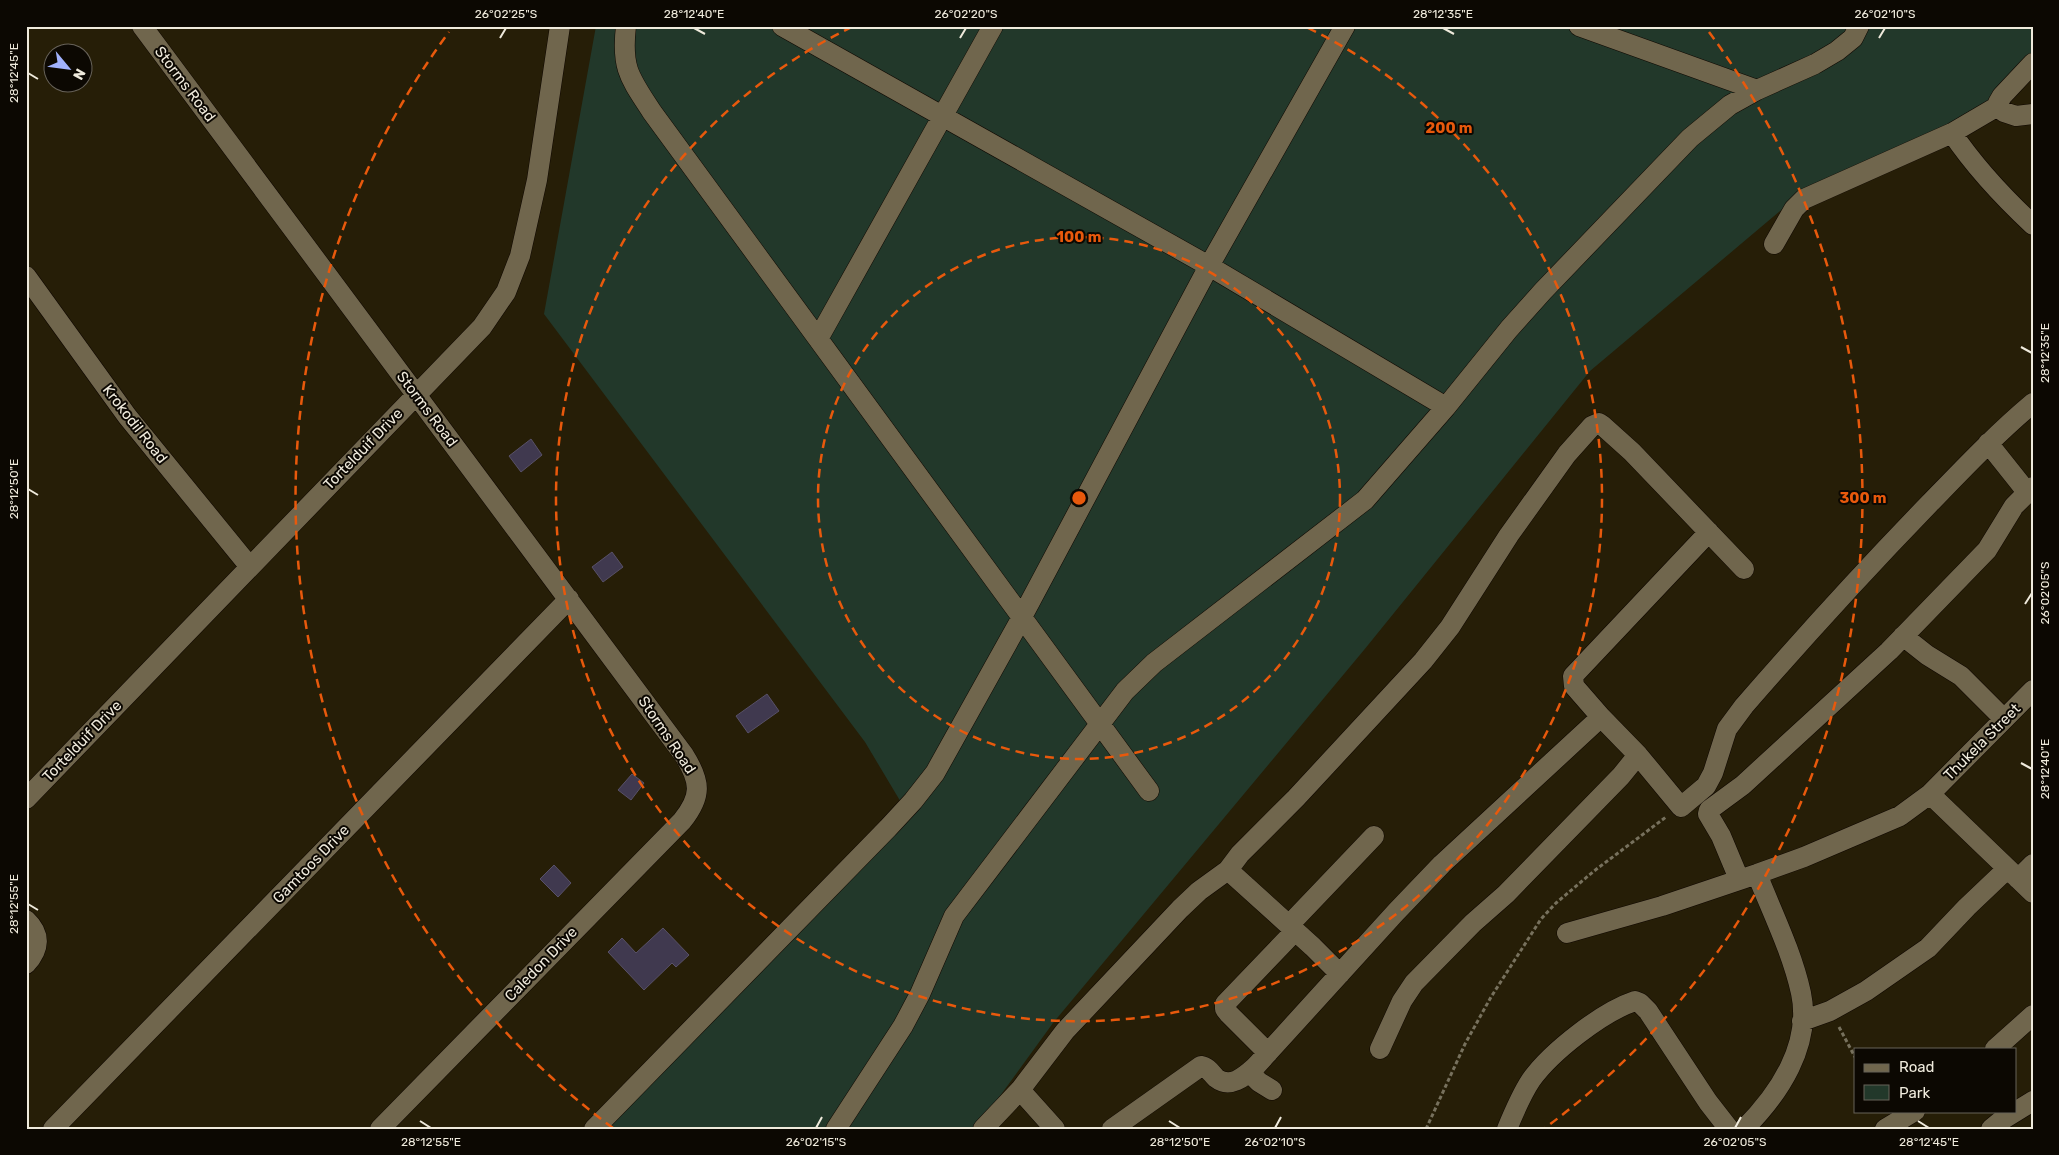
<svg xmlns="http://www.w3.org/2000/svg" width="2059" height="1155" viewBox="0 0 2059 1155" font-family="Rubik,sans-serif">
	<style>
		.green { fill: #22382a }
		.building { fill: #40394f; stroke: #585168 }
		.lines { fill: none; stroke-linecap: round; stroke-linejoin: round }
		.minor-casing { stroke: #0f0700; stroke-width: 21 }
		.path { stroke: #77715d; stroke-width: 3; stroke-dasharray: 4 2.5; stroke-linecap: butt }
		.minor { stroke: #70664d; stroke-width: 20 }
		.ticks { fill: none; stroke: #efeadc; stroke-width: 2 }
		.ring { fill: none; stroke: #e8590c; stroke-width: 2.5; stroke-dasharray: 9 6 }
		.labels { text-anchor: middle; stroke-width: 4; stroke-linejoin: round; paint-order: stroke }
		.street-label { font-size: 15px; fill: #efeadc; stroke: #0c0802 }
		.centre { fill: #e8590c; stroke: #0c0802; stroke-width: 2.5 }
		.ring-label { font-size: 15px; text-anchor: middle; font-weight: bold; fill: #e8590c; stroke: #0c0802; stroke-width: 4; stroke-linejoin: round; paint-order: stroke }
		.neatline { fill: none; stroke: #efeadc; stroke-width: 2 }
		.ticks-label { font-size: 12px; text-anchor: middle; fill: #efeadc }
	</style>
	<rect width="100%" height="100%" fill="#261e07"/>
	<path class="green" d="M 596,26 L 2033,26 L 2033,57 L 1961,138 L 1792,201 L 1590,371 L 1364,650 L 1053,1023 L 976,1129 L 594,1129 L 902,804 L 865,742 L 544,314 Z"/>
	<path class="building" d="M 531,439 L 542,455 L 521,472 L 509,456 Z
		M 612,552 L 623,567 L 603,582 L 592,567 Z
		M 767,694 L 779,711 L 748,733 L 736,716 Z
		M 632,774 L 644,783 L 631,800 L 618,790 Z
		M 554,865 L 571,883 L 558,897 L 540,879 Z
		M 663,928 L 689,955 L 676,967 L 672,963 L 644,990 L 608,952 L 622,938 L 636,953 Z"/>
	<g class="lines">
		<defs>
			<path id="minor" d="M 142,26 L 684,755 C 701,782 702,796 682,821 L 380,1129
				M 626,26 C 621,69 630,78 652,112 L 1149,791
				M 782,26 L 1209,266 L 1446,407
				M 1579,26 L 1757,90
				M 2033,63 L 2002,96 L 1998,103 L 1999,108 L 2004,112 L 2016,116 L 2033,114
				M 1952,133 C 1975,167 2003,197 2033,225
				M 1774,244 L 1794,209 L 1804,199 L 1952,133 L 1998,106
				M 26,276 L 127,416 L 250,567
				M 818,339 L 993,26
				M 1988,443 L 2027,492
				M 1903,636 L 1927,655 L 1961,676 L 2004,719
				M 1601,717 L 1638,755 L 1681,807 L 1706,786 L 1713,773 L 1727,729 L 1744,706 C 1804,637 1866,569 1929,504 C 1963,469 1996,434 2033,403
				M 1930,794 L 2033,893
				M 26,799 L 482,327 L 506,292 L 520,256 L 537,180 L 560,26
				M 1228,870 L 1313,947 L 1340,974
				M 1739,879 L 1721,836 L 1708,814 L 1709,810 L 1743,785 L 1889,651 L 1987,550 L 2014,506 L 2033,487
				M 2018,879 L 2033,864
				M 26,920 C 41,934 40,949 26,964
				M 1289,925 L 1374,836
				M 1567,933 L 1662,906 L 1757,874 L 1804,857 L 1900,816 L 1930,794 L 2033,690
				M 1802,1021 L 1830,1011 L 1866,991 L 1928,948 L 1967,907 L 2007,869
				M 1380,1049 L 1402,1001 L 1414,983 L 1473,923 L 1506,894 L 1621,776 L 1638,755
				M 1995,1049 L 2033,1015
				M 1268,1053 L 1229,1014 L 1225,1009 L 1225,1004 L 1295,931
				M 1249,1072 L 1259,1082 L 1272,1090
				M 1020,1090 L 1055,1129
				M 53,1129 L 569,599
				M 594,1129 L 888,828 L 913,801 L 935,773 L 1022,617 L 1209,266 L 1345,26
				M 836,1129 L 903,1026 L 920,994 L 954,916 L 1125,691 L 1154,663 L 1365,500 L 1446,407 L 1509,329 L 1543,291 L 1690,138 L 1730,105 L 1757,90 L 1815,64 L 1837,51 L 1853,38 L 1859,26
				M 983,1129 L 1020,1090 L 1065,1031 L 1180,909 L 1199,891 L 1228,870 L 1240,854 L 1296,798 L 1423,661 L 1450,627 L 1509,535 L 1567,454 L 1592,426 L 1599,423 L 1602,425 L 1632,452 L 1744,569
				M 1112,1129 L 1201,1066 C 1208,1067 1211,1073 1216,1078 C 1230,1089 1244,1077 1255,1067 L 1396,912 L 1442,864 L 1601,717 L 1574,686 L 1573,676 L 1709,532
				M 1507,1129 C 1514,1112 1521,1095 1531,1080 C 1551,1052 1602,1012 1635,1001 L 1640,1003 L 1648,1011 L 1708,1102 L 1729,1129
				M 1744,1129 C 1779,1094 1812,1045 1801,993 C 1792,952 1772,912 1757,874
				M 1885,1129 L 1915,1111
				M 1991,1129 L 2002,1120 L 2033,1101"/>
		</defs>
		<use href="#minor" class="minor-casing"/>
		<path class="path" d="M 1839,1027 L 1855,1057
			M 1426,1129 L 1465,1044 L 1491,997 L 1541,919 L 1556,903 L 1594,871 L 1666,817"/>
		<use href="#minor" class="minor"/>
	</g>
	<path class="ticks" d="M 694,28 L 705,34M 1443,28 L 1454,34M 500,38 L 506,28M 960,38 L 966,28M 1879,38 L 1885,28M 28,73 L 38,79M 2021,347 L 2032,353M 28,489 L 38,495M 2025,604 L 2032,593M 2021,763 L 2032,769M 28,904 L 38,910M 420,1121 L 431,1128M 1169,1121 L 1180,1128M 1918,1121 L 1929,1128M 816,1128 L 822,1117M 1275,1128 L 1281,1117M 1735,1128 L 1741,1117"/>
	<g class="ring">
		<circle cx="1079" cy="498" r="261"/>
		<path d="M1308 28A523 523 0 1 1 850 28"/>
		<path d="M613 1128A784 784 0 0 1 449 32M1709 32A784 784 0 0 1 1545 1128"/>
	</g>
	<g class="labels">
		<g class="street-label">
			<text transform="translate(185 84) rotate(53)" y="5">Storms Road</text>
			<text transform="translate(427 409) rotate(53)" y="5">Storms Road</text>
			<text transform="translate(135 424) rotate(52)" y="5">Krokodil Road</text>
			<text transform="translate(363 449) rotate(-46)" y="5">Tortelduif Drive</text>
			<text transform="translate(667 735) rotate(56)" y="5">Storms Road</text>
			<text transform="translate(82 741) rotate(-46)" y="5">Tortelduif Drive</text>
			<text transform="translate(1982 742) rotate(-45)" y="5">Thukela Street</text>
			<text transform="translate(311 864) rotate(-46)" y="5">Gamtoos Drive</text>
			<text transform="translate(541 964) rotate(-46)" y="5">Caledon Drive</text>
		</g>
	</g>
	<circle cx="1079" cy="498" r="8" class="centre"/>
	<g class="ring-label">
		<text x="1449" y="133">200 m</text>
		<text x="1079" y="242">100 m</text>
		<text x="1863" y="503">300 m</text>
	</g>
	<rect width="2059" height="1155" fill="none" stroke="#0c0802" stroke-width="55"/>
	<rect x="1854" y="1048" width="162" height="65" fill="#0c0802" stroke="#676259"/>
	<rect x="1864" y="1064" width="25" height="8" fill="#70664d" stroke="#676259"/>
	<text x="1899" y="1072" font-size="15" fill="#efeadc">Road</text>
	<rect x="1864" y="1085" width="25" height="15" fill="#22382a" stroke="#676259"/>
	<text x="1899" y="1098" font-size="15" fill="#efeadc">Park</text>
	<g transform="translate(68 68) rotate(119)"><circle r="24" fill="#0c0802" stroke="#676259"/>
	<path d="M0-4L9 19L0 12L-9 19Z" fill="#a1b2fd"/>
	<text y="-8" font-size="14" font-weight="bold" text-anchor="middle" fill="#efeadc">N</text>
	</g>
	<rect x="28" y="28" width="2004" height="1100" class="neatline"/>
	<g class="ticks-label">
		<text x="506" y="18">26°02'25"S</text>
		<text x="694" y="18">28°12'40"E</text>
		<text x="966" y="18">26°02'20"S</text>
		<text x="1443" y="18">28°12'35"E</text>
		<text x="1885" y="18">26°02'10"S</text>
		<text transform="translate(14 73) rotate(-90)" y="4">28°12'45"E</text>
		<text transform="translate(2045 353) rotate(-90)" y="4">28°12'35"E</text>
		<text transform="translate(14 489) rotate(-90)" y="4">28°12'50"E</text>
		<text transform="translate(2045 593) rotate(-90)" y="4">26°02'05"S</text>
		<text transform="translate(2045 769) rotate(-90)" y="4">28°12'40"E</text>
		<text transform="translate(14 904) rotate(-90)" y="4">28°12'55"E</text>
		<text x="431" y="1146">28°12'55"E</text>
		<text x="816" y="1146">26°02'15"S</text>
		<text x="1180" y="1146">28°12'50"E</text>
		<text x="1275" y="1146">26°02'10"S</text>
		<text x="1735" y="1146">26°02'05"S</text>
		<text x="1929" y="1146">28°12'45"E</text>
	</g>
</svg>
